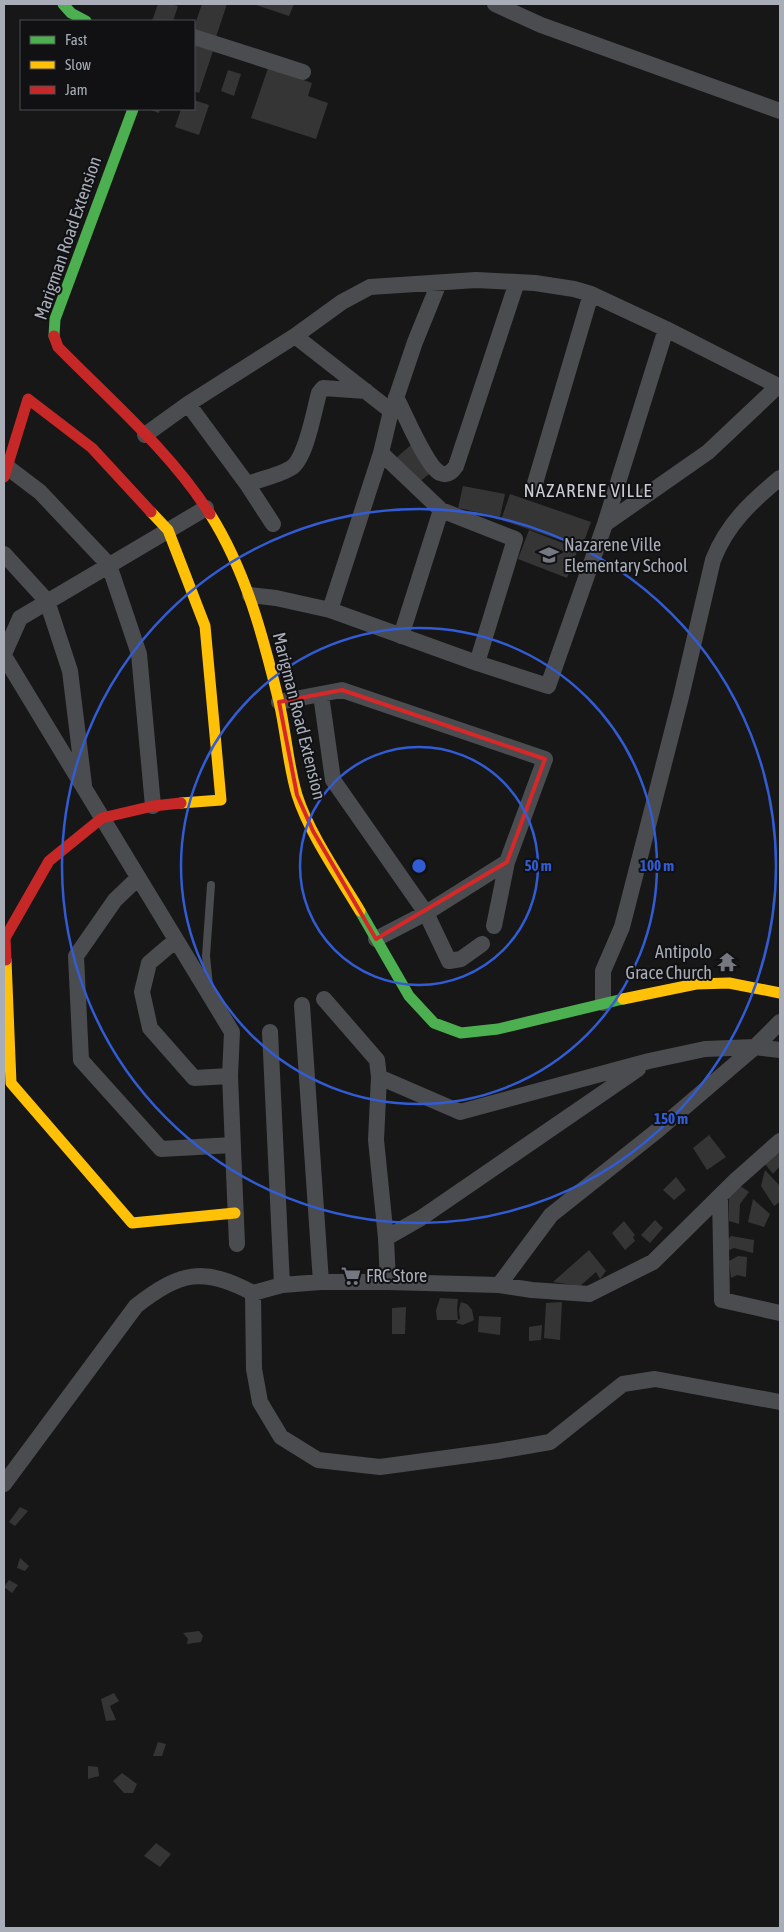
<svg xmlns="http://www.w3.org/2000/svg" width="784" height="1932" viewBox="0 0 784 1932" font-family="'Asap Condensed',sans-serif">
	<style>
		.building { fill: #353536 }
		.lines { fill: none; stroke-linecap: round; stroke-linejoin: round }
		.lane { stroke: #4b4c50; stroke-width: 8 }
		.street { stroke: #4b4c50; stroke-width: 16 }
		.fast { stroke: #4caf50; stroke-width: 11 }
		.slow { stroke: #ffc107; stroke-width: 11 }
		.jam { stroke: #c62828; stroke-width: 11 }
		.marked { fill: none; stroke: #d62828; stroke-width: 4; stroke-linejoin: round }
		.ring { fill: none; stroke: #325cd3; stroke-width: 2.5 }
		.labels { text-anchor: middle; stroke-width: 4; stroke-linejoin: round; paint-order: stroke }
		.street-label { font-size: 18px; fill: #a8adb8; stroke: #111113 }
		.poi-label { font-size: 18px; fill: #a8adb8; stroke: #111113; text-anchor: start }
		.neighbourhood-label { font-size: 19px; letter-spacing: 1px; fill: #c9ccd4; stroke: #111113 }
		.centre { fill: #325cd3; stroke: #111113; stroke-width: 2.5 }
		.ring-label { font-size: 15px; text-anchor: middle; font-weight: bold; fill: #325cd3; stroke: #111113; stroke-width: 4; stroke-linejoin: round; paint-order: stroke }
	</style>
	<rect width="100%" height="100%" fill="#171717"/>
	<path class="building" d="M 158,4 L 171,4 L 178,6 L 173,21 L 152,21 Z
		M 202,4 L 227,4 L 215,40 L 194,33 L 194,27 Z
		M 253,4 L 294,4 L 289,16 Z
		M 194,44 L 213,51 L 199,93 L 194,91 Z
		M 268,68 L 312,83 L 308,96 L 328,103 L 316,139 L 251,118 Z
		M 228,70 L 241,74 L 234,96 L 221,91 Z
		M 194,100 L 209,105 L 199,135 L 175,127 L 181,109 L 194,109 Z
		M 148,109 L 160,109 L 159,113 Z
		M 411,445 L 433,471 L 418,483 L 396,458 Z
		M 463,486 L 505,494 L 500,517 L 458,508 Z
		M 510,494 L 591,522 L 582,547 L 501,520 Z
		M 529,530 L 578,549 L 567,578 L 518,559 Z
		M 709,1135 L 726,1157 L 707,1170 L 693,1148 Z
		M 780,1151 L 780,1166 L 773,1174 L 762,1160 Z
		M 765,1170 L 780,1186 L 780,1202 L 774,1206 L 761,1186 Z
		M 676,1177 L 686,1190 L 674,1200 L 663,1190 Z
		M 736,1183 L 749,1192 L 740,1204 L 739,1224 L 729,1221 L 729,1197 Z
		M 753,1199 L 770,1214 L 764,1227 L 748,1222 Z
		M 655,1220 L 663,1228 L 650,1243 L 641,1235 Z
		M 624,1221 L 635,1235 L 633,1237 L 635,1241 L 625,1250 L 612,1233 Z
		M 731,1236 L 754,1240 L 753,1253 L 734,1248 L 727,1251 L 726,1241 Z
		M 589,1250 L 606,1271 L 600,1279 L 596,1272 L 580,1286 L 553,1282 Z
		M 738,1256 L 747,1257 L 746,1277 L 737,1275 L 731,1278 L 729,1261 Z
		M 440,1298 L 458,1299 L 457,1308 L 458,1320 L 460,1319 L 459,1310 L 461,1302 L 467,1304 L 472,1310 L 474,1320 L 463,1325 L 456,1323 L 458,1320 L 437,1320 L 436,1310 Z
		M 562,1302 L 560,1340 L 544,1338 L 546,1303 Z
		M 406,1307 L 405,1334 L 392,1334 L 392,1308 Z
		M 479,1316 L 501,1317 L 500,1335 L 478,1332 Z
		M 542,1325 L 541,1340 L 529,1341 L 529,1327 Z
		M 20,1507 L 28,1511 L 15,1526 L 9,1522 Z
		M 20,1558 L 29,1566 L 25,1571 L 17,1568 Z
		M 9,1580 L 18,1585 L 12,1593 L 4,1587 Z
		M 199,1631 L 203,1636 L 201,1642 L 187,1644 L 188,1639 L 183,1633 Z
		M 114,1693 L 119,1701 L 110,1706 L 116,1720 L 106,1721 L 101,1699 Z
		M 158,1742 L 166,1744 L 162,1756 L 153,1756 Z
		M 88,1766 L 98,1767 L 99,1776 L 88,1779 Z
		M 122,1773 L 137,1784 L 133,1793 L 124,1793 L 113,1781 Z
		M 156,1843 L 171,1854 L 160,1867 L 144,1856 Z"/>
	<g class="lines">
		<path class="lane" d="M 209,986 L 206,956 L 211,885"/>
		<path class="street" d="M 495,4 L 541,25 L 780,111
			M 194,37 L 303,72
			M 295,336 L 391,411 L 381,453 L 330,610
			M 396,397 C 404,412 426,466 440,473 C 447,476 452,472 456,466 L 517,282
			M 188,404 L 247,484 L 273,524
			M 393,407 L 415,342 L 439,283
			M 145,435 L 188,404 L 295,336 L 342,302 L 370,287 L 476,280 L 535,283 L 574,289 L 591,294 L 666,329 L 778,386 L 708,452 L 605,524
			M 381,453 L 441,510 L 515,539 L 477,663
			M 7,467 L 40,492 L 109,565 L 139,654 L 153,806
			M 247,484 C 260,479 278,476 291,468 C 306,459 314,411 319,393 L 323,388 L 366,391
			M 533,490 L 591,294
			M 4,554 L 47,601 L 70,671 L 84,785
			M 250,595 L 276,598 L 330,610 L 477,663 L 548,686 L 605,524 L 666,329
			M 401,636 L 441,510
			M 4,654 L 20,618 L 206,508
			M 4,656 L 232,1032 L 230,1076 L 237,1244
			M 321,695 L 333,780 L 426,913 L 449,961 L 461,959 L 482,944
			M 279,702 L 342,690 L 545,759 L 507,862 L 426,913 L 376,939
			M 138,878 L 115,900 L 76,956 L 81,1060 L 161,1149 L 233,1145
			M 494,926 L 507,862
			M 176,940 L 149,963 L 142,992 L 150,1028 L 194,1078 L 230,1076
			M 324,999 L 377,1060 L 379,1077 L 376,1140 L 386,1238
			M 603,1003 L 603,971 L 622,927 L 681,697 L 713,560 C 727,524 751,502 780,478
			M 302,1005 L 321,1282
			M 270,1032 L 282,1285
			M 379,1077 L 460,1112 L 649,1061 L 705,1049 L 755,1047 L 780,1050
			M 720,1196 L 722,1300 L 780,1313
			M 388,1282 L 386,1238 L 421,1218 L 638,1069
			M 499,1285 L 551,1215 L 658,1130 L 755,1047 L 780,1022
			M 253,1293 L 282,1285 L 321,1282 L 388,1282 L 499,1285 L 532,1290 L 589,1294 L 653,1262 L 735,1181 L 780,1141
			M 4,1484 L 136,1306 C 180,1272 203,1266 253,1293 L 254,1369 L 260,1402 L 281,1437 L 318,1460 L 380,1467 L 498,1451 L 550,1442 L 623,1384 L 655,1379 L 780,1402"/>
		<path class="fast" d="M 63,4 L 71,13 L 86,21
			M 54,336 L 55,319 L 133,109
			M 360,911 L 409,996 L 434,1023 L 461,1033 L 498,1029 L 623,999"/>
		<path class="slow" d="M 151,512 L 168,530 L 205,626 L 221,800 L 181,803
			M 210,514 C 246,571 263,636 279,702 C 286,732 288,765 297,795 C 309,833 339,876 360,911
			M 6,960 L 11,1083 L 132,1223 L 235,1213
			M 623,999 L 696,984 L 729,983 L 780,993"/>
		<path class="jam" d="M 54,336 L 58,347 C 110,400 170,451 210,514
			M 4,477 L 28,399 L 92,448 L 151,512
			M 6,960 L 5,938 L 49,861 L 102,818 L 153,806 L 181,803"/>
	</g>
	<path class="marked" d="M 342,690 L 545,759 L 507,862 L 376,939 L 313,831 L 297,795 L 279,702 Z"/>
	<g class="ring">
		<circle cx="419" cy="866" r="119"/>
		<circle cx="419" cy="866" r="238"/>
		<circle cx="419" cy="866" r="357"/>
	</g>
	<defs>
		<symbol id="school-bare" viewBox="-9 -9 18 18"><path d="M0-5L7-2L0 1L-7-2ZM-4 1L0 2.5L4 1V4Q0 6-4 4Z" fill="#757880" stroke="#111113" stroke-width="2.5" paint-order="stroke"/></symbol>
		<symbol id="temple-bare" viewBox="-9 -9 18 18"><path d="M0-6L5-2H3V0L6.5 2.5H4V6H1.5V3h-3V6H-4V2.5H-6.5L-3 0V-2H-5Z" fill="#757880" stroke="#111113" stroke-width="2.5" paint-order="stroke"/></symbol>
		<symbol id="supermarket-bare" viewBox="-9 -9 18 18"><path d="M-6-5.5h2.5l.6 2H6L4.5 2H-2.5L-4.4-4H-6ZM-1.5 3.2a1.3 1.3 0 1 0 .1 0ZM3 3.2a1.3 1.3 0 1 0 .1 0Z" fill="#757880" stroke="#111113" stroke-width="2.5" paint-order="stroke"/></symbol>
	</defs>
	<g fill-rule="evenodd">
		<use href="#school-bare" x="535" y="541" width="28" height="28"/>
		<use href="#temple-bare" x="713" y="948" width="28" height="28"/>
		<use href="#supermarket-bare" x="337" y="1262" width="28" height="28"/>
	</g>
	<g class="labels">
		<g class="street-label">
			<text transform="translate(68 238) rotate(-71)" y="6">Marigman Road Extension</text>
			<text transform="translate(299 716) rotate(76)" y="6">Marigman Road Extension</text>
		</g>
		<g class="poi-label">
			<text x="564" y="551">Nazarene Ville<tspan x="564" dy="21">Elementary School</tspan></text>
			<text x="712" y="958" text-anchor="end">Antipolo<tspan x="712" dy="21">Grace Church</tspan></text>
			<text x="366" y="1282">FRC Store</text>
		</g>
		<g class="neighbourhood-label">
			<text x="588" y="497">NAZARENE VILLE</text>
		</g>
	</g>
	<circle cx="419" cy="866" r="8" class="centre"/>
	<g class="ring-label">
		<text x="538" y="871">50 m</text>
		<text x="657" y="871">100 m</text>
		<text x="671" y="1124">150 m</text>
	</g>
	<rect width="784" height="1932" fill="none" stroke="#a8adb8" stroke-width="10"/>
	<rect x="20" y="20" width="175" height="90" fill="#111113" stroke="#4d4f55"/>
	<rect x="30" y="36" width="25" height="8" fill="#4caf50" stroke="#4d4f55"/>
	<text x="65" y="45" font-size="15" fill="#a8adb8">Fast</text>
	<rect x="30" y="61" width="25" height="8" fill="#ffc107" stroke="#4d4f55"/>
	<text x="65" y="70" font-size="15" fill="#a8adb8">Slow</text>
	<rect x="30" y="86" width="25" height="8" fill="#c62828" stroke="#4d4f55"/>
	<text x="65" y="95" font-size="15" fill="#a8adb8">Jam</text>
</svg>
